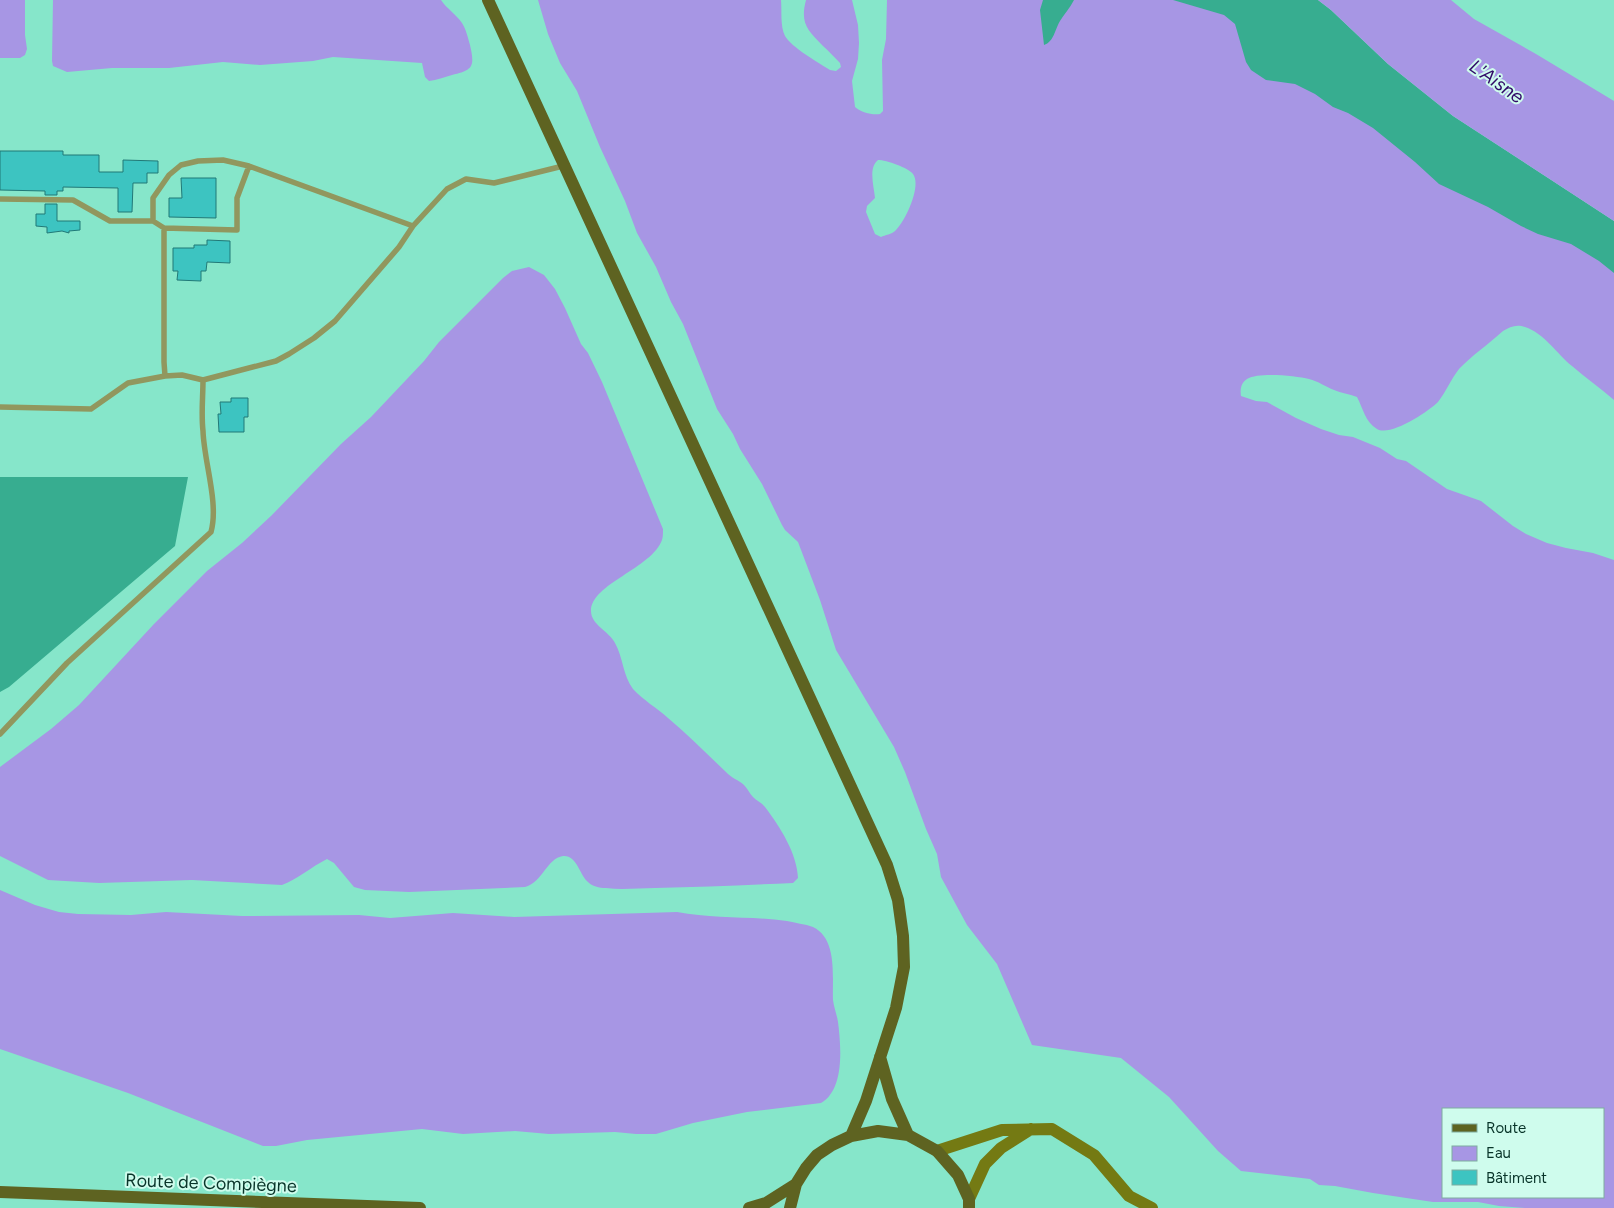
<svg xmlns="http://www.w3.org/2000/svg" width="1614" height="1208" viewBox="0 0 1614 1208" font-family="Figtree,sans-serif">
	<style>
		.forest { fill: #37ad90 }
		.water { fill: #a796e4; fill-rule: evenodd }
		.building { fill: #3dc4c1; stroke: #217977 }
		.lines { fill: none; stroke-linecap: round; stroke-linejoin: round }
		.lane { stroke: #91975e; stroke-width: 5.5 }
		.secondary { stroke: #747a13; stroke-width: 12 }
		.primary { stroke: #5e6321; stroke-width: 12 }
		.labels { text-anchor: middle; stroke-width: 4; stroke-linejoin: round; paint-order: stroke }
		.street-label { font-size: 18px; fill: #083429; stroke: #cffced }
		.water-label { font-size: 19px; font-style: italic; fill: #310b68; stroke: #cffced }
	</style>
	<rect width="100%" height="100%" fill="#86e6ca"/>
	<path class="forest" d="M 957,0 L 1318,0 L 1331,10 L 1388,64 L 1453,116 L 1614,221 L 1614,313 L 979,68 Z
		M 0,477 L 188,477 L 175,546 L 9,687 L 0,692 Z"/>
	<path class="water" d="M 0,0 L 25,0 L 25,35 L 27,49 L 25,55 L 20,58 L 0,58 Z
		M 53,0 L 441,0 C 447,9 456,14 462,23 C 466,29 468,38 470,45 C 475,67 473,70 452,75 C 444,77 437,80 429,81 L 425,77 L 422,63 L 333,57 L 313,61 L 260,65 L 223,62 L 169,68 L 112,68 L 67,72 L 53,66 L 52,61 Z
		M 538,0 L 781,0 C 782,11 780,26 785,36 C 791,47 819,63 830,70 L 836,71 L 841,67 L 840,63 C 834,57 829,51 823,46 C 807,30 800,23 806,0 L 852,0 L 858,25 L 859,43 L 858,59 L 852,81 L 855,107 C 862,113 872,115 880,114 L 883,111 L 882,60 L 886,39 L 887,0 L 1043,0 L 1040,10 L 1044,45 C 1054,42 1055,29 1060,21 C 1064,14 1070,8 1074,0 L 1173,0 L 1224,15 L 1235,24 L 1246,62 L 1251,70 L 1266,80 L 1295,84 L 1315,94 L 1333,107 L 1348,113 L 1373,128 L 1415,162 L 1439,184 L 1488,207 L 1521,226 L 1538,234 L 1571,244 L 1599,261 L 1614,273 L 1614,400 C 1600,388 1586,378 1572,366 C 1557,354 1544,333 1525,327 C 1516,324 1510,327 1503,331 C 1490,343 1470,357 1459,369 C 1451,379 1446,392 1438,402 C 1428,412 1390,437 1377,429 C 1365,422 1363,408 1357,397 C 1349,394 1341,393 1334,390 C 1326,387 1318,381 1309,379 C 1296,376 1259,372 1247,379 C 1241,383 1240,389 1241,396 L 1256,401 L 1267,402 L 1296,418 L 1321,429 L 1339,435 L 1353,437 L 1380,448 L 1397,459 L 1406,461 L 1447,489 L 1481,501 L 1513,526 L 1526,534 L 1547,543 L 1566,548 L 1593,553 L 1614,560 L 1614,1208 L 1525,1208 L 1499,1206 L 1478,1202 L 1433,1202 L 1373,1193 L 1335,1186 L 1319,1185 L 1310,1179 L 1241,1171 L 1218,1151 L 1169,1097 L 1121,1058 L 1032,1045 L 997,964 L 967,925 L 941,877 L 937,854 L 926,829 L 905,772 L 894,747 L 836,650 L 820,600 L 798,542 L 785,530 L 782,525 L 762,484 L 740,449 L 733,434 L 717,409 L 683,324 L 671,302 L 656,267 L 637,233 L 625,201 L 600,147 L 577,91 L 560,63 L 548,34 ZM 878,160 C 886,160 909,168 913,174 C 922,186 905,222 895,231 C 892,234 885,235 881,237 L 875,234 L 866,212 L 867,206 L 875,198 C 874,186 868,168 878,160 ZM 1443,1109 L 1603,1109 L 1603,1197 L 1443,1197 Z
		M 1318,0 L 1451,0 L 1474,19 L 1536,54 L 1614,101 L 1614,221 L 1453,116 L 1388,64 L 1331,10 Z
		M 529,267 L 544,275 L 555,289 L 565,308 L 581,344 L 588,353 L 602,382 L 663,529 C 663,533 663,537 662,540 C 652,568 591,584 591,611 C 591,625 609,631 615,643 C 623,657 623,676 633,689 C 643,700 657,708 668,718 C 688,735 707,754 726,772 C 731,778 739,780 744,785 C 748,789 750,794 753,797 C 757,801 762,803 765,807 C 780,827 797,853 798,878 L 793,883 C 747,885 701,887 655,888 C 639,888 622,890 606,888 C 599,888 592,886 588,882 C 579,874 577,855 563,856 C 547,858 542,883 525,887 L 409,892 L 365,890 L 354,887 L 334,863 L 327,859 C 311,867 298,879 282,885 L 192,880 L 99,883 L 48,880 L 0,856 L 0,767 L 51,729 L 79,705 L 154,624 L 207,571 L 242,543 L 272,515 L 341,444 L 371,417 L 424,361 L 439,342 L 503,278 L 512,271 Z
		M 0,890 L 35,905 L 59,912 L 78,914 L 131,915 L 166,912 L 242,916 L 359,915 L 390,918 L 453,913 L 514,917 L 677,912 C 713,919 751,916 787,921 C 795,923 805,924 813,927 C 838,939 832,978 833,1000 C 834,1008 837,1015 838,1022 C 841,1046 845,1089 821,1103 L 747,1112 L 693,1123 L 656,1134 L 636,1134 L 615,1132 L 549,1134 L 515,1131 L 463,1134 L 422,1129 L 307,1140 L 276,1146 L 263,1146 L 128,1093 L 0,1049 Z"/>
	<path class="building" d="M 0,151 L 63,151 L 63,155 L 99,155 L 99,172 L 123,172 L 123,160 L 158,161 L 158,173 L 147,173 L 147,183 L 133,183 L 132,212 L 118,212 L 118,188 L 63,187 L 63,191 L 57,191 L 57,195 L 45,195 L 45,191 L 0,190 Z
		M 181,178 L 216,178 L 216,218 L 169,217 L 169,198 L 182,198 Z
		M 45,204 L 57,204 L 57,221 L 80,221 L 80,230 L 69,231 L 69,233 L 62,231 L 47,233 L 47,227 L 36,226 L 36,214 L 45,214 Z
		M 207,240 L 230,241 L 230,263 L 207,262 L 206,271 L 201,271 L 201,281 L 177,280 L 178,271 L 173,271 L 173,248 L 194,248 L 194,245 L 207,245 Z
		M 231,398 L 248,398 L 248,417 L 244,417 L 244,432 L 219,432 L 218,414 L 221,414 L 220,402 L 231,402 Z"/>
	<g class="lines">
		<path class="lane" d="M 0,199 L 73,200 L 110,221 L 153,221 L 164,228 L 237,230 L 237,198 L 249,166
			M 153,221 L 153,198 L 169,175 L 181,165 L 198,161 L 223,160 L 249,166 L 413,226 L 447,189 L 466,179 L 494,183 L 563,166
			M 165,376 L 182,375 L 203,380
			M 0,407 L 91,409 L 128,383 L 165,376 L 164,362 L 164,228
			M 0,734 L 67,663 L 211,532 C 219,503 204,462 203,431 C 201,414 203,397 203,380 L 276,361 L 289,354 L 314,338 L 335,321 L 399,247 L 413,226"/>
		<path class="secondary" d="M 937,1151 L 1002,1130 L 1052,1129 L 1094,1155 L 1129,1196 L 1152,1208
			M 969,1199 L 985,1164 L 1001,1148 L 1031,1129"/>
		<path class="primary" d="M 488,0 L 887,865 L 898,900 L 903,936 L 904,967 L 896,1008 L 866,1101 L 851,1136
			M 880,1057 L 892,1099 L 908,1135
			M 0,1192 L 420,1208
			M 749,1208 L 766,1203 L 796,1184
			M 790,1208 L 796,1184 L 806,1168 L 817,1155 L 832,1145 L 851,1136 L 878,1131 L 908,1135 L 937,1151 L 958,1175 L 969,1199 L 969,1208"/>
	</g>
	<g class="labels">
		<g class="street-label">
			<text transform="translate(211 1183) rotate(2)" y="6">Route de Compiègne</text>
		</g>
		<g class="water-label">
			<text transform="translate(1497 81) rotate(35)" y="7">L'Aisne</text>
		</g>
	</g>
	<rect x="1442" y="1108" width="162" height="90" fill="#cffced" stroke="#7fac9f"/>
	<rect x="1452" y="1124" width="25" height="8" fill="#5e6321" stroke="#7fac9f"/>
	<text x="1486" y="1133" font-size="15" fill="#083429">Route</text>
	<rect x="1452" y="1146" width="25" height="15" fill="#a796e4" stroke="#7fac9f"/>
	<text x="1486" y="1158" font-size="15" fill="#083429">Eau</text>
	<rect x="1452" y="1170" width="25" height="15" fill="#3dc4c1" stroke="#7fac9f"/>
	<text x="1486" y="1183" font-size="15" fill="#083429">Bâtiment</text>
</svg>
